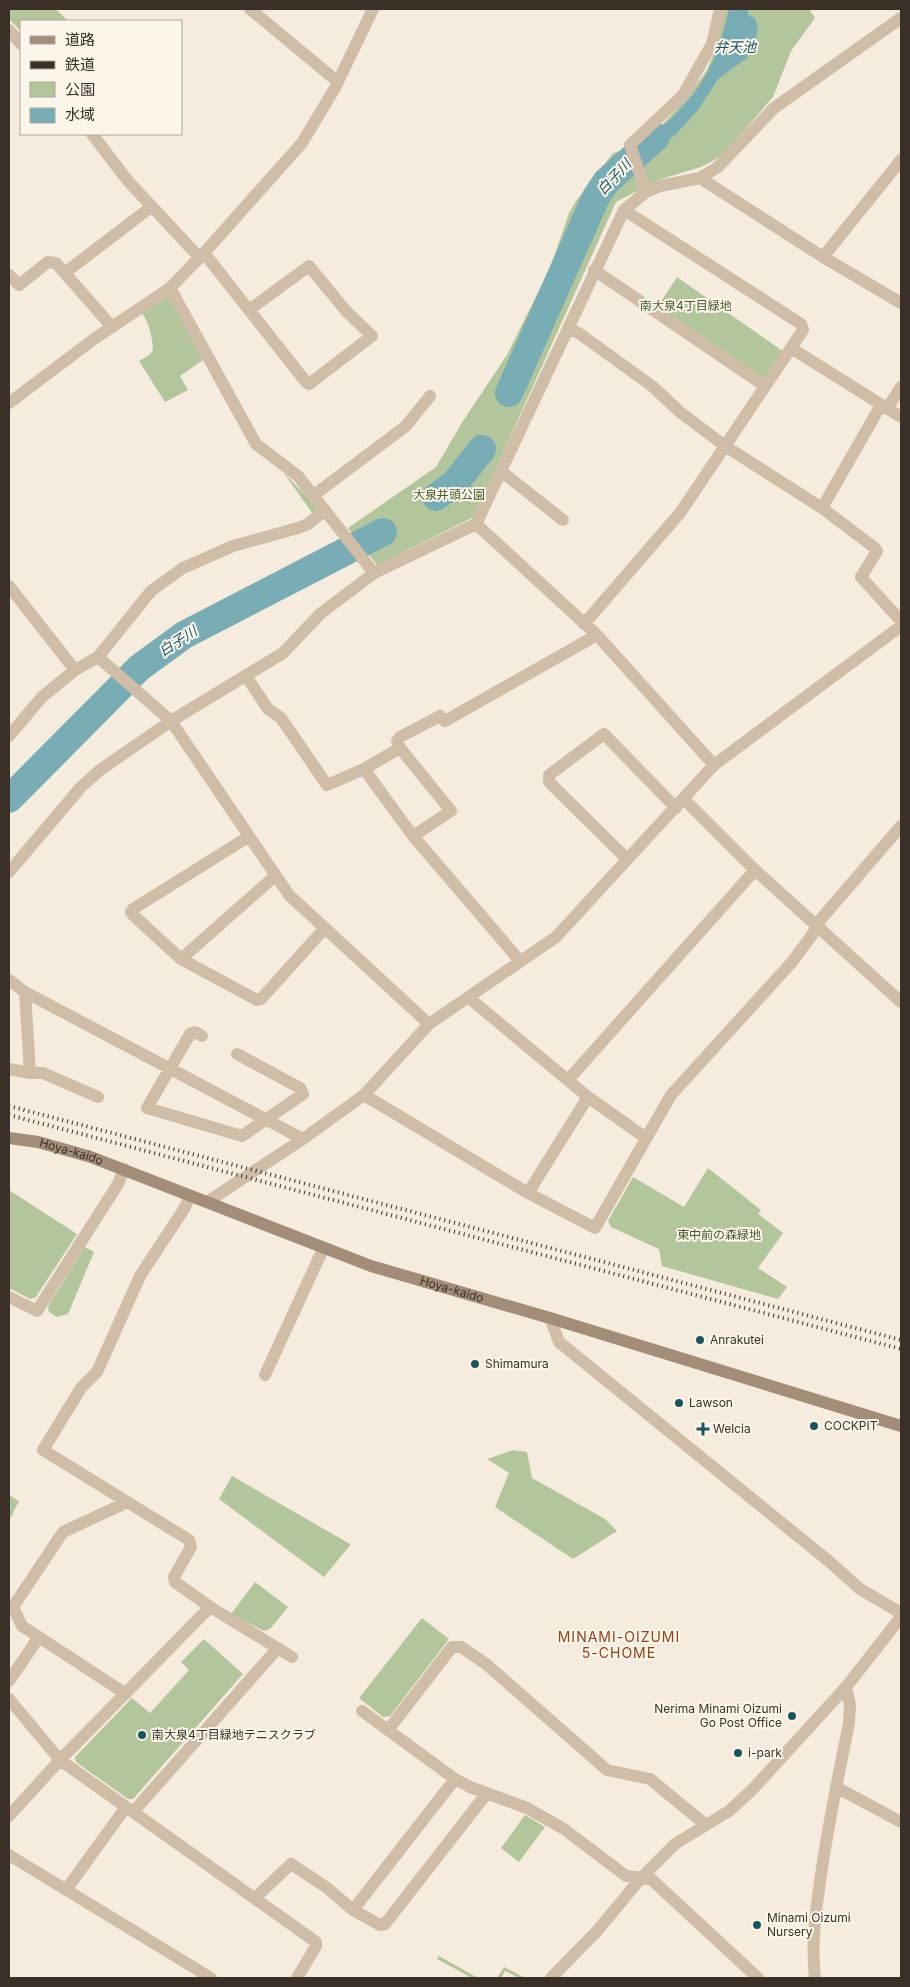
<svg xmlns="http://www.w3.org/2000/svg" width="910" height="1987" viewBox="0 0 910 1987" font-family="Inter,'Noto Sans JP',sans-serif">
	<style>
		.green { fill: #b3c69b }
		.water { fill: #78adb5 }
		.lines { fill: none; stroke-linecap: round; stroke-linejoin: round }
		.river { stroke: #78adb5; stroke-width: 28 }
		.minor { stroke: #cfbda7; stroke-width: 12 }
		.secondary { stroke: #a38c78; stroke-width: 12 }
		.rail { stroke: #3b3028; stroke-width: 4; stroke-dasharray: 1 4; stroke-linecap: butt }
		.poi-dot { fill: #195561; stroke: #fcf5ea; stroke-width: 2 }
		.labels { text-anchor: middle; stroke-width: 4; stroke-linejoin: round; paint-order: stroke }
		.park-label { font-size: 12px; fill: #445c29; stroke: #fcf5ea }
		.street-label { font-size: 12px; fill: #3b3028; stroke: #fcf5ea }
		.poi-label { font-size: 12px; fill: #3b3028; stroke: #fcf5ea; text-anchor: start }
		.water-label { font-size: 14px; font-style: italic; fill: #195561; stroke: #fcf5ea }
		.neighbourhood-label { font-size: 14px; letter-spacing: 1px; fill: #934218; stroke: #fcf5ea }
	</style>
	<rect width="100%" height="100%" fill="#f5ecdd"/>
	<path class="green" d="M 9,9 L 56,9 L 68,21 L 21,21 L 21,31 L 9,19 Z
		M 725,9 L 809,9 L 815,18 L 791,51 L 773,97 L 722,156 L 701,167 L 658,180 L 616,202 L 474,517 L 377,565 L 348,528 L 436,467 L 463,421 L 507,355 L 551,266 L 569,213 L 576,201 L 613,153 L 636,146 L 663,124 L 686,99 L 707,70 L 716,48 Z
		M 677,277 L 784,352 L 766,378 L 762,379 L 657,308 Z
		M 166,296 L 172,299 L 203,360 L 180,376 L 188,390 L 165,402 L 139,361 C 155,352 154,353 151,335 C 149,326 147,321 142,313 Z
		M 283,472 L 318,508 L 313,514 Z
		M 708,1168 L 761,1210 L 758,1214 L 783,1233 L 758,1268 L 787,1287 L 778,1299 L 662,1266 L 659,1249 L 611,1227 L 608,1221 L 633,1177 L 684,1207 Z
		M 9,1190 L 77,1234 L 36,1297 L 30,1299 L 9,1288 Z
		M 85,1247 L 94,1252 L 68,1314 L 57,1317 L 49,1312 L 48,1306 Z
		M 513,1450 L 527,1452 L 532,1478 L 605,1519 L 617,1531 L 573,1559 L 495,1507 L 509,1473 L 487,1459 Z
		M 232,1476 L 350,1544 L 351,1544 L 324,1577 L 219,1499 Z
		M 9,1495 L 19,1501 L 9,1521 Z
		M 255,1582 L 288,1607 L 270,1629 L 264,1631 L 231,1614 Z
		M 422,1618 L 449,1639 L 390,1716 L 383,1717 L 359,1698 Z
		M 204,1639 L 243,1674 L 133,1799 L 128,1799 L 76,1762 L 75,1757 L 132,1698 L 150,1713 L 189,1670 L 181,1662 Z
		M 525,1815 L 545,1827 L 519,1862 L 501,1848 Z
		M 439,1956 L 478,1978 L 472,1978 L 437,1959 Z
		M 504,1967 L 525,1978 L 519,1978 L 505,1971 L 501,1978 L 497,1978 Z"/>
	<path class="water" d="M 729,9 L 747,9 L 749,16 L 755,18 L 758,28 L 756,39 L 747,58 L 718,79 L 698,110 L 677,133 L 639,163 L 635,151 C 690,103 713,82 729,9 Z"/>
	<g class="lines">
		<path class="river" d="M 509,393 L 596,197 L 606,182 L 656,137
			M 436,497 L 455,483 L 482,449
			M 9,799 L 139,668 L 184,635 L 383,532"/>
		<path class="minor" d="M 250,9 L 338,82
			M 9,30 L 21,44
			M 92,134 L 128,181 L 199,257
			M 700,178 L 823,257 L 901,303
			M 646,192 L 630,145 L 683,95 L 712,44 L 720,9
			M 204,253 L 306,382 L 309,384 L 372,336 L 346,311 L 309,266 L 249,310
			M 823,257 L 901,160
			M 594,270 L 765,386
			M 66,272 L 151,207
			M 9,275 L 19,285 L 48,262 L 56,263 L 112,327
			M 170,288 L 256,444 L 298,476 L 374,573
			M 569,328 L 580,334 L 652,386 L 680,412 L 725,446 L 822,508 L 875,548 L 877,551 L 861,577 L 901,621
			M 791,348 L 901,417
			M 9,403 L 94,339 L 170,288 L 204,253 L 302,143 L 335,88 L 373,9
			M 887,409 L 901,387
			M 502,472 L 563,520
			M 314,495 L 406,426 L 430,396
			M 822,508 L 881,405
			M 476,524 L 597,635 L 714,765
			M 9,586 L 75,670
			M 584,624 L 680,513 L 803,330 L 801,324 L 624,210
			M 98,657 L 171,721 L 289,895 L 429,1024
			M 246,676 L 268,709 L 281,718 L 327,785 L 364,769 L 400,748
			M 9,736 L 42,697 L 75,670 L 98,657 L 151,591 L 183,568 L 233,546 L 298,528 L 308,524 L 325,510
			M 364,769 L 413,836
			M 684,799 L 755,870 L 901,1002
			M 248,837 L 133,909 L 131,912 L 133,915 L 181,959 L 257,1000 L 261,999 L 324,929
			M 627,859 L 549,782 L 549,775 L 604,734 L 676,808
			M 9,872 L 81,787 L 100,770 L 171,721 L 283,653 L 320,614 L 374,573 L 476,524 L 624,210 L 646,192 L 660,186 L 700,178 L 718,167 L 774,108 L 901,18
			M 181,959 L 275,876
			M 520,961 L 413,836 L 451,811 L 400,748 L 397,741 L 400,737 L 440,716 L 445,721 L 597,635
			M 9,980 L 25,992 L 303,1139
			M 468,997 L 588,1097 L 646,1138
			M 202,1036 L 195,1032 L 190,1034 L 147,1108 L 242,1136 L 303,1094 L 300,1088 L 237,1054
			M 9,1069 L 30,1073 L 25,992
			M 30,1073 L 43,1073 L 98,1097
			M 568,1080 L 755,870
			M 364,1095 L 528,1193 L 595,1228 L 671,1095 L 792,962 L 812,935 L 821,919 L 901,826
			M 528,1193 L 588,1097
			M 190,1196 L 184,1209 L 140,1276 L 97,1372 L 81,1388 L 43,1450 L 189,1540 L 191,1547 L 174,1577 L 175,1582 L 210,1607 L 292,1657
			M 207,1202 L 303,1139 L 364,1095 L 429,1024 L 556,937 L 714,765 L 901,626
			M 9,1297 L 37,1311 L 118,1184 L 124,1169
			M 550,1318 L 559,1342 L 831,1563 L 860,1589 L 901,1613
			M 265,1375 L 323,1249
			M 123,1500 L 121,1505 L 63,1532 L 13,1607 L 22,1626 L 126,1694
			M 9,1681 L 39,1637
			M 9,1699 L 60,1760 L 316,1942 L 316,1946 L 297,1978
			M 362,1711 L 455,1779 L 470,1787 L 527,1808 L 564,1829 L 626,1876 L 651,1879 L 758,1978
			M 388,1730 L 452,1647 L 461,1647 L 486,1664 L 607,1770 L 650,1779 L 706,1825
			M 836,1787 L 901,1822
			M 133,1812 L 278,1648
			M 9,1816 L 60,1760 L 210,1607
			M 9,1855 L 211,1978
			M 66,1890 L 126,1807
			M 255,1898 L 291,1864 L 326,1887 L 353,1910 L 455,1779
			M 353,1910 L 380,1925 L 385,1924 L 487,1793
			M 551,1978 L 597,1931 L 641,1878 L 675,1844 L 729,1811 L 752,1790 L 846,1687 L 901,1617
			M 815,1978 C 811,1943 816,1909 821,1875 C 828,1824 839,1773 849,1723 L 850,1705 L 846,1687"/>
		<path class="secondary" id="s1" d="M 9,1138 L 38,1142 L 91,1157 L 371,1266 L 550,1318 L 901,1426"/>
		<path class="rail" d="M 9,1106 L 901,1340
			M 9,1115 L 901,1349"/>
	</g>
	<g class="poi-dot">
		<circle cx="700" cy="1340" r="5"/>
		<circle cx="475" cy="1364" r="5"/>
		<circle cx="679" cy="1403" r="5"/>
		<circle cx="814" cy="1426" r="5"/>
		<path d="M700.5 1421.5h5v5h5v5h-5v5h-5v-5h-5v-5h5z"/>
		<circle cx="792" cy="1716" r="5"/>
		<circle cx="142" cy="1735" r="5"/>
		<circle cx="738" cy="1753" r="5"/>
		<circle cx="757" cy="1925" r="5"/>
	</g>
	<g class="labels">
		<g class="park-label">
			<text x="686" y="310">南大泉4丁目緑地</text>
			<text x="449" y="499">大泉井頭公園</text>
			<text x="719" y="1239">東中前の森緑地</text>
		</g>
		<g class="street-label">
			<text dy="4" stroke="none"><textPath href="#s1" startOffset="64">Hoya-kaido</textPath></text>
			<text dy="4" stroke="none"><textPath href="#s1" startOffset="469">Hoya-kaido</textPath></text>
		</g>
		<g class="poi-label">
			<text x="710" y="1344">Anrakutei</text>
			<text x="485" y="1368">Shimamura</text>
			<text x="689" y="1407">Lawson</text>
			<text x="824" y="1430">COCKPIT</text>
			<text x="713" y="1433">Welcia</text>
			<text x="782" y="1713" text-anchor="end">Nerima Minami Oizumi<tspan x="782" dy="14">Go Post Office</tspan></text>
			<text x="152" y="1739">南大泉4丁目緑地テニスクラブ</text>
			<text x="748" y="1757">i-park</text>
			<text x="767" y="1922">Minami Oizumi<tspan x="767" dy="14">Nursery</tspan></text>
		</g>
		<g class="water-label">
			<text x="735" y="52">弁天池</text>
			<text transform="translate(614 177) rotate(-47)" y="5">白子川</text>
			<text transform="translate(178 641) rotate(-33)" y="5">白子川</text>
		</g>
		<g class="neighbourhood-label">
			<text x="619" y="1642">MINAMI-OIZUMI<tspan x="619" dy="16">5-CHOME</tspan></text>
		</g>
	</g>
	<rect width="910" height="1987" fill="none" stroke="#3b3028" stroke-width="20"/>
	<rect x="20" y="20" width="162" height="115" fill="#fcf5ea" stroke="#afa69c"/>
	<rect x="30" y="36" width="25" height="8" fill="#a38c78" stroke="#afa69c"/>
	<text x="65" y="45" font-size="15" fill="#3b3028">道路</text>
	<rect x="30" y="61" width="25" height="8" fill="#3b3028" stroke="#afa69c"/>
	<text x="65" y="70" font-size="15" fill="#3b3028">鉄道</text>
	<rect x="30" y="82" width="25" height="15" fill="#b3c69b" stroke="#afa69c"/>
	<text x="65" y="95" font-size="15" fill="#3b3028">公園</text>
	<rect x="30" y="108" width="25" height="15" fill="#78adb5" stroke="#afa69c"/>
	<text x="65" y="120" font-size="15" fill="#3b3028">水域</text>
</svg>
